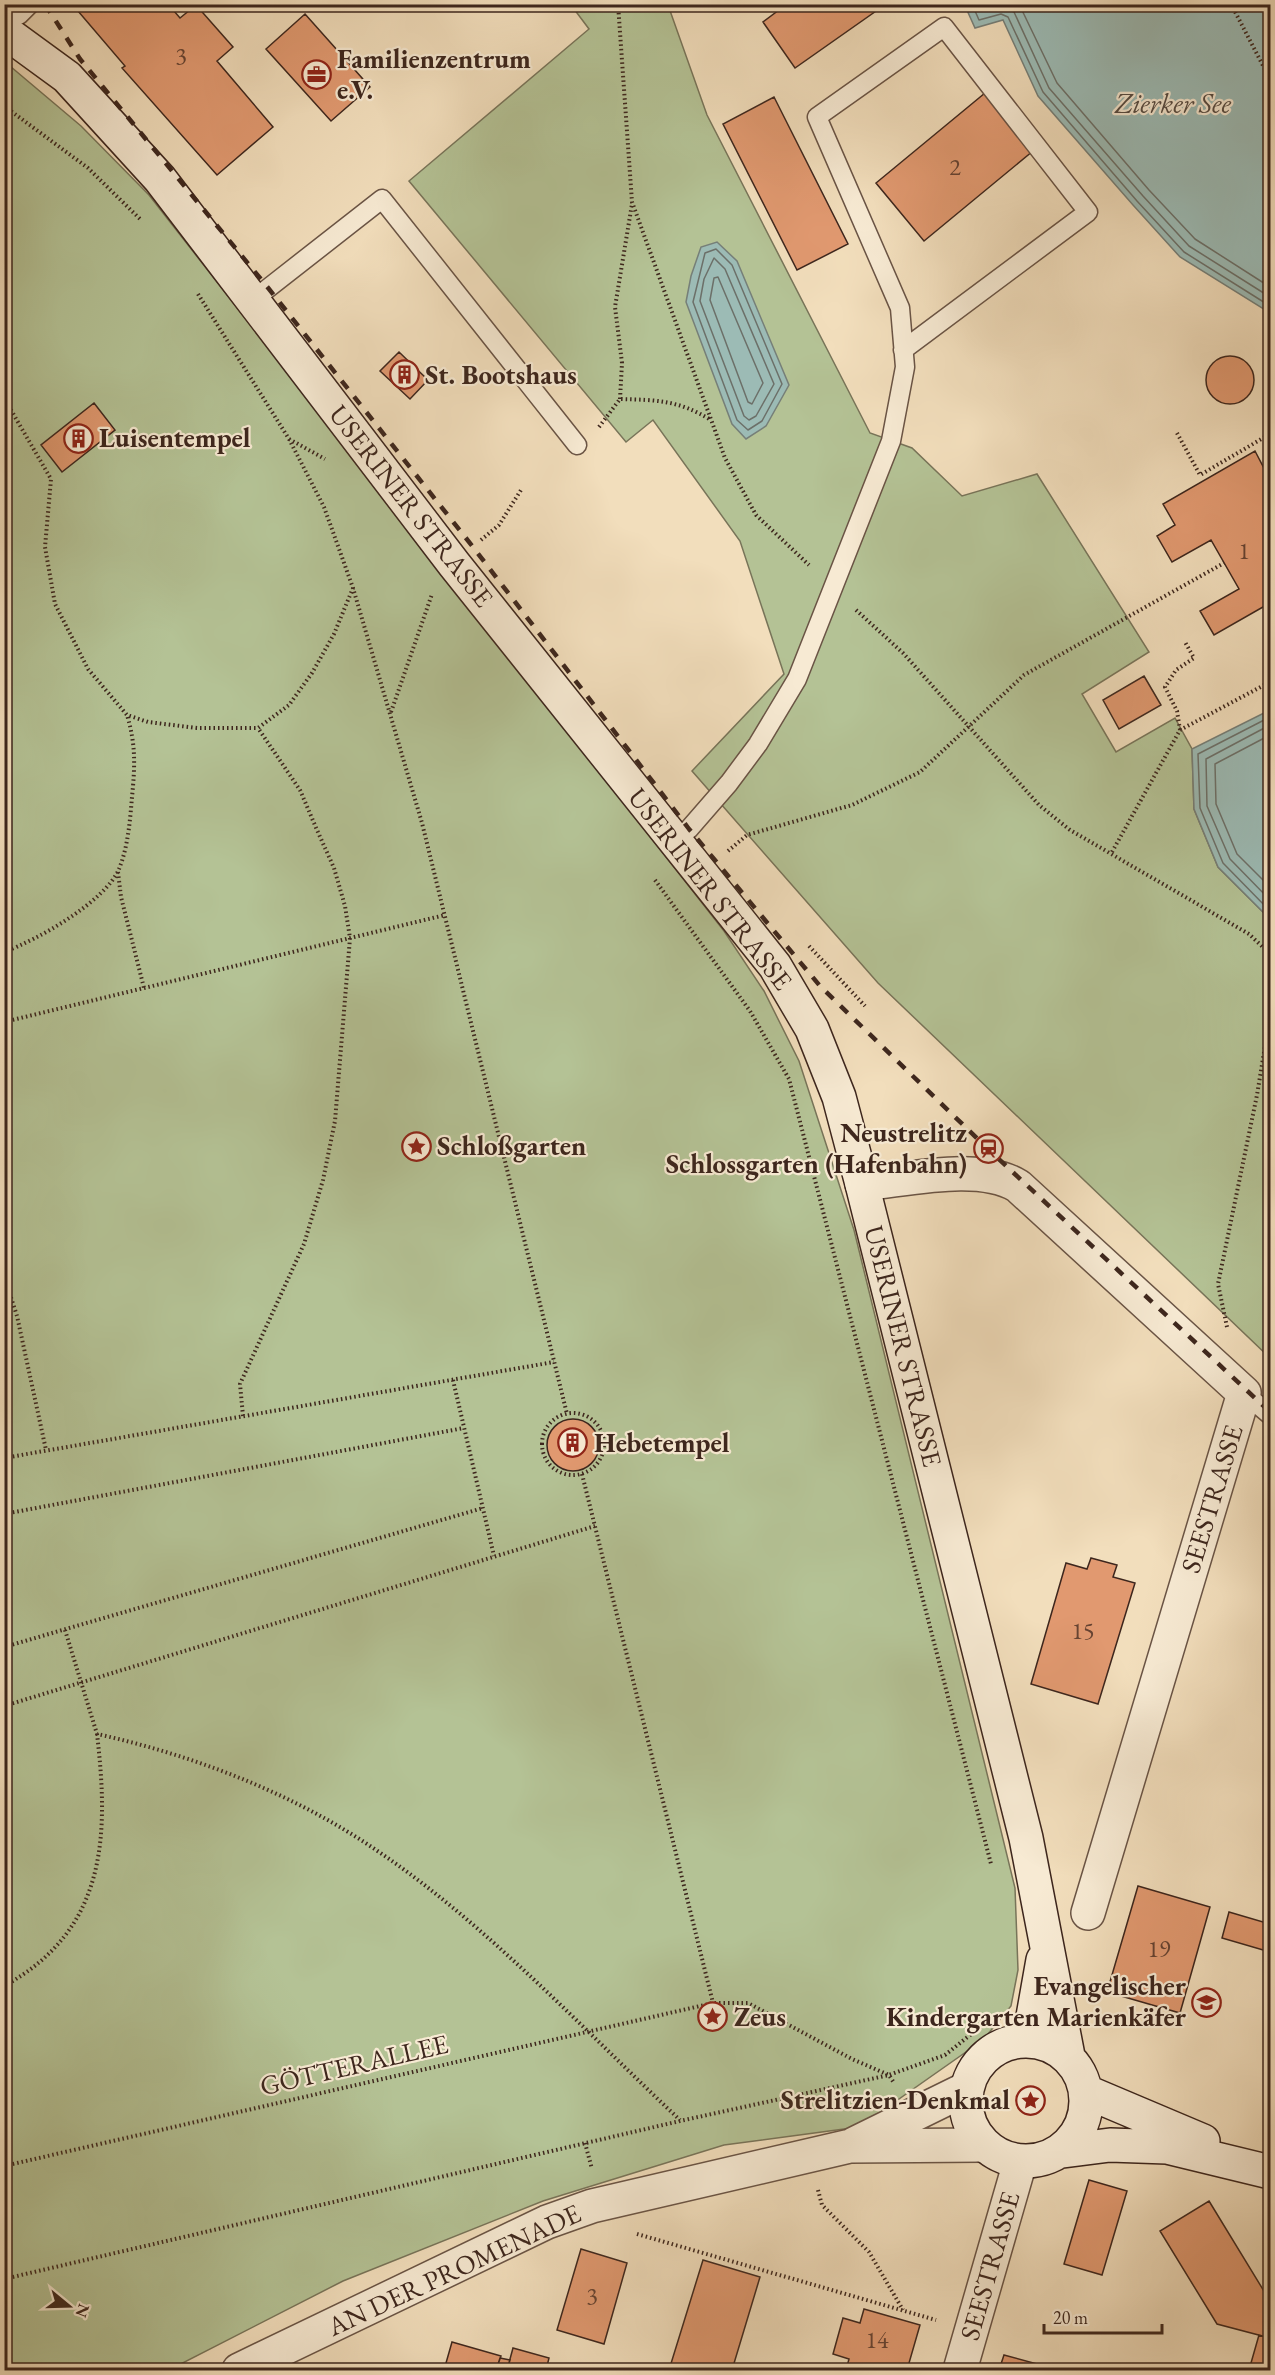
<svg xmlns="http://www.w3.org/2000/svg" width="1275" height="2375" viewBox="0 0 1275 2375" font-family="'EB Garamond',serif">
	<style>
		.green { fill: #b4c295; stroke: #787459; stroke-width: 1.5 }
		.water { fill: #9cbbb5; stroke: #767f78; stroke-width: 1.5 }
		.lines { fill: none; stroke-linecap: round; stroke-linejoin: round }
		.shore { stroke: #6c7069; stroke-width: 1.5 }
		.building { fill: #e19970; stroke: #3d261d; stroke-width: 1.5 }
		.service-casing { stroke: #6a5445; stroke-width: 21 }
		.minor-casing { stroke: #6a5445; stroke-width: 36 }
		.secondary-casing { stroke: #3d261d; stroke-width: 36 }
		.path { stroke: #3d261d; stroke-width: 4; stroke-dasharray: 1.5 3; stroke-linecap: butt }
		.service { stroke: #f7ead3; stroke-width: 18 }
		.minor { stroke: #f7ead3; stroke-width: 33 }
		.secondary { stroke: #f7ead3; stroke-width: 33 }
		.rail { stroke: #3d261d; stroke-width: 4.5; stroke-dasharray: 10 10; stroke-linecap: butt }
		.labels { text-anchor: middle; stroke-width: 4.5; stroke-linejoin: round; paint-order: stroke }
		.number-label { font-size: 24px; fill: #664332 }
		.poi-label { font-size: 27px; font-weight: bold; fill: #3d261d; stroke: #f7ead3; text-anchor: start }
		.street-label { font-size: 27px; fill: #3d261d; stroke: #f7ead3 }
		.water-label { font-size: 28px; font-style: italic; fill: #554b43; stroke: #f7ead3 }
	</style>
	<rect width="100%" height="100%" fill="#f2debc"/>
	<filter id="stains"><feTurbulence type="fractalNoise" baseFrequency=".00333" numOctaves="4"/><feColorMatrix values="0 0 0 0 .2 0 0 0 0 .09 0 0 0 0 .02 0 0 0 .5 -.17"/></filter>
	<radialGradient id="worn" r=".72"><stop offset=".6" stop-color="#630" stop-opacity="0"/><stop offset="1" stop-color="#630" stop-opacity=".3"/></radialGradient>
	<path class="green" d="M 571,5 L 668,5 L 707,115 L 870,433 L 912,448 L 962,496 L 1037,474 L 1149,652 L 1082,694 L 1116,752 L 1175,718 L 1192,749 L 1194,809 L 1218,867 L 1270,919 L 1270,1358 L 878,983 L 692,771 L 784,674 L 740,541 L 653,420 L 626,442 L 409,181 L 589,29 Z
		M 4,61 L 81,126 L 149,195 L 724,931 L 764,991 L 799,1061 L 854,1230 L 1015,1888 L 1018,1970 L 1011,2006 L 983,2040 L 859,2127 L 724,2145 L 543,2201 L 343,2281 L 169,2370 L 5,2370 Z"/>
	<path class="water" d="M 967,5 L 1270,5 L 1270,313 L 1180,257 L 1133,205 L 1038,96 L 1003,20 L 975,28 L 966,8 Z
		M 717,242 L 737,261 L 789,385 L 766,426 L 746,439 L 732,424 L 686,302 L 691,276 L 701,247 Z
		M 1270,710 L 1270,919 L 1218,867 L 1194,809 L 1192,749 Z"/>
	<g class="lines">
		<path class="shore" d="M 972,4 L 979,20 L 1001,14 L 1008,17 L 1043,92 L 1137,201 L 1184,252 L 1270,306
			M 980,4 L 984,11 L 1003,7 L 1014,12 L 1049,88 L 1143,196 L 1189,246 L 1270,297
			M 1019,4 L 1057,83 L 1149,190 L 1195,239 L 1270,287
			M 716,249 L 732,265 L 782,384 L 762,421 L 748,430 L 737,420 L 693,302 L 705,253 Z
			M 714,258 L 725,269 L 774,384 L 756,416 L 749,420 L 744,416 L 700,301 L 704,279 Z
			M 718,277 L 763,383 L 752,404 L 748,402 L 710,300 L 714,278 Z
			M 1270,717 L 1198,754 L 1200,808 L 1223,863 L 1270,911
			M 1270,725 L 1206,759 L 1207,806 L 1230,859 L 1270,900
			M 1270,735 L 1215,764 L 1216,804 L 1237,854 L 1270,887"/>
	</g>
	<path class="building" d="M 72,4 L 168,4 L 180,18 L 196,5 L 233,47 L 217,61 L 273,127 L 217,175 L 122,68 L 125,66 Z
		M 787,4 L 886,4 L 795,68 L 763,22 Z
		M 305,14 L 370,87 L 331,121 L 266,49 Z
		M 985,93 L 1033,151 L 924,241 L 876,183 Z
		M 774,97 L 848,244 L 797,270 L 723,124 Z
		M 399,352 L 428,380 L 410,399 L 380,371 Z
		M1206 380a24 24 0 1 1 48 0a24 24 0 1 1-48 0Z
		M 94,403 L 115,430 L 62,472 L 41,445 Z
		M 1255,451 L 1266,472 L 1270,469 L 1270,603 L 1214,635 L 1200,611 L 1239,589 L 1211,540 L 1172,562 L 1157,536 L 1175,525 L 1163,504 Z
		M 1144,676 L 1161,705 L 1119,729 L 1103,700 Z
		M547 1445a26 26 0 1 1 52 0a26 26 0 1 1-52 0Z
		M 1091,1558 L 1117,1565 L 1113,1577 L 1135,1583 L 1098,1704 L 1031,1684 L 1066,1563 L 1087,1569 Z
		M 1138,1886 L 1210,1907 L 1180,2013 L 1107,1992 Z
		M 1229,1912 L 1270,1924 L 1270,1952 L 1222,1938 Z
		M 1089,2180 L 1127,2191 L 1102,2275 L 1064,2264 Z
		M 1209,2201 L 1270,2301 L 1270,2338 L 1217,2324 L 1160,2231 Z
		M 581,2249 L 627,2263 L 604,2344 L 557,2330 Z
		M 703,2260 L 760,2277 L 732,2370 L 669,2370 Z
		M 864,2309 L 920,2325 L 907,2370 L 846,2370 L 849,2359 L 833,2354 L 843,2318 L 860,2323 Z
		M 1259,2335 L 1270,2338 L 1270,2370 L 1249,2370 Z
		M 452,2342 L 501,2356 L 496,2370 L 444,2370 Z
		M 513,2348 L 549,2358 L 546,2370 L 507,2370 Z
		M 1004,2355 L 1059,2370 L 999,2370 Z
		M 500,2358 L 510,2360 L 507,2370 L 496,2370 Z"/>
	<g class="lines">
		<defs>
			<path id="service" d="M 19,15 L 30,4
				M 253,300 L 382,199 L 577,445
				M 674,841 L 689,829 L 729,783 L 758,744 L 797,679 L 891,441 L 905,367 L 900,308 L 817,117 L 944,27 L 1088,212 L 903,350
				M 1244,1393 L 1270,1415"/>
			<path id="minor" d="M 862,1184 C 907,1180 979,1162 1018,1186 L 1244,1393 L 1088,1913
				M 854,2144 L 966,2089
				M 239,2370 L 547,2222 L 592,2206 L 850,2146 L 983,2145
				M 960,2370 L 1020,2162"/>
			<path id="secondary" d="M 4,31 L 67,77 L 160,179 L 454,564 L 775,966 L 812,1029 L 839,1097 L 862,1184 L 1026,1838 L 1068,2056
				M 1029,2039 L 1043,1960
				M966 2101a60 60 0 1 1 120 0a60 60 0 1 1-120 0Z
				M 1087,2092 L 1203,2141
				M 1063,2151 L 1110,2145 L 1167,2147 L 1270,2172"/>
		</defs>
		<use href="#service" class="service-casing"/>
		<use href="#minor" class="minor-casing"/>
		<use href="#secondary" class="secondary-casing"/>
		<path class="path" d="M 618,4 L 632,202 L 725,458 L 756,515 L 809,565
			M 1231,4 L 1270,79
			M 4,106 L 88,168 L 140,219
			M 198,294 L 289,439 L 324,507 L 353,588 L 422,823 L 567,1414
			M 4,398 L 51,479 L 45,547 L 55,604 L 88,669 L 127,715 L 148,722 L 197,728 L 258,728 L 289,705 L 312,673 L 334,634 L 353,588
			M 620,399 L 622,363 L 615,307 L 632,204
			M 599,427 L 620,399 C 657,400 678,400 711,420
			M 1177,433 L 1200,475 L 1270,434
			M 289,439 L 325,459
			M 481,540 L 499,525 L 521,490
			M 856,610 L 903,653 L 1039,805 L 1070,830 L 1249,934 L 1268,952 L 1270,962
			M 391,712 L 432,594
			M 1180,730 L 1177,711 L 1165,687 L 1176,670 L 1194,658 L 1185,642
			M 728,851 L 747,835 L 852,805 L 920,772 L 1024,675 L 1224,563
			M 1112,852 L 1180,730 L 1270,682
			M 118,872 L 121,897 L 144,988
			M 655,880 L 750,1011 L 789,1079 L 991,1864
			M 809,946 L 865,1006
			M 4,952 C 37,940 105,902 119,869 C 128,847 130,821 132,797 C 135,766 136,745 127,715
			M 4,1022 L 445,915
			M 4,1276 L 17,1316 L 46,1450
			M 1227,1327 L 1218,1284 L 1257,1095 L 1270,1016
			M 453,1380 L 494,1556
			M542 1444a31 31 0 1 1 62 0a31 31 0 1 1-62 0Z
			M 243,1416 L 240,1384 L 304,1244 L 323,1180 L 335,1121 L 350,938 L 345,906 L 334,868 L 317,830 L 300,790 L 258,728
			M 4,1458 L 554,1362
			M 1265,1458 L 1270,1476
			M 582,1474 L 713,2003
			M 4,1514 L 464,1428
			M 65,1630 L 97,1734 C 196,1756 295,1794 379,1852 C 487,1925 585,2031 680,2120
			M 4,1647 L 483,1508
			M 4,1706 L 595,1526
			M 4,1986 C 107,1930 109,1836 97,1734
			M 585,2143 L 592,2169
			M 4,2166 L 713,2003 L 748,2003 L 852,2059 L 889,2075 L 894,2083
			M 818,2190 L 822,2205 L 869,2252 L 903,2310
			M 637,2234 L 936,2320
			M 4,2279 L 680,2121 L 889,2075 L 945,2055 L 994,2016"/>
		<use href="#service" class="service"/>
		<use href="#minor" class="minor"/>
		<use href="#secondary" class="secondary"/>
		<path class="rail" d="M 45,4 L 80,59 L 269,289 L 473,547 L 689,829 L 820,986 L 988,1149 L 1270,1412"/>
	</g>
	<defs>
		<symbol id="office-ring" viewBox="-11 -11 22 22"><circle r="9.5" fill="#f7ead3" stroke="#8f2418" stroke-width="1.5"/><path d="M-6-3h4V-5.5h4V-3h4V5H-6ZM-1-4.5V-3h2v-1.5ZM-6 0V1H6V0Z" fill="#8f2418"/></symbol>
		<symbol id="building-ring" viewBox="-11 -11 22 22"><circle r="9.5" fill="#f7ead3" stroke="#8f2418" stroke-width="1.5"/><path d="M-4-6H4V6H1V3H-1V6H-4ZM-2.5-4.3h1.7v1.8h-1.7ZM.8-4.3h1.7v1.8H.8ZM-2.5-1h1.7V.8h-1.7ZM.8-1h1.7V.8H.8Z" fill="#8f2418"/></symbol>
		<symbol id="sight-ring" viewBox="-11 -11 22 22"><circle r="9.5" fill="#f7ead3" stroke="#8f2418" stroke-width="1.5"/><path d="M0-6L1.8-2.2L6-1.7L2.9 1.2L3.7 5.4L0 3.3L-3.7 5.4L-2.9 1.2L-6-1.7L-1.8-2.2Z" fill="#8f2418"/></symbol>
		<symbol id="station-ring" viewBox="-11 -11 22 22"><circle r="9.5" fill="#f7ead3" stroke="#8f2418" stroke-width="1.5"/><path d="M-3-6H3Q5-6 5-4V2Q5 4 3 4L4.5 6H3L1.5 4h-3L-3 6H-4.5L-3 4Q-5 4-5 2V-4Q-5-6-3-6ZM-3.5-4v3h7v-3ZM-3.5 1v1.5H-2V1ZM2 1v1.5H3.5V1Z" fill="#8f2418"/></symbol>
		<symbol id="school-ring" viewBox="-11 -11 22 22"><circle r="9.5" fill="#f7ead3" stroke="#8f2418" stroke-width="1.5"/><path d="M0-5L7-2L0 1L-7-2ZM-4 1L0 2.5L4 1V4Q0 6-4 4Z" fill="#8f2418"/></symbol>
	</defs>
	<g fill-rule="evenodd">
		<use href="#office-ring" x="300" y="58" width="33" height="33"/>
		<use href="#building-ring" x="388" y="358" width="33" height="33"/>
		<use href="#building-ring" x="62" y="422" width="33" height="33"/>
		<use href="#sight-ring" x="400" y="1130" width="33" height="33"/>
		<use href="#station-ring" x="972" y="1132" width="33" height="33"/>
		<use href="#building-ring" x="556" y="1426" width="33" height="33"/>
		<use href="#school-ring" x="1190" y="1986" width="33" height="33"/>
		<use href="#sight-ring" x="696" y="2000" width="33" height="33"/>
		<use href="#sight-ring" x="1014" y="2084" width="33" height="33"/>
	</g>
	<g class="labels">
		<g class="number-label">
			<text x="181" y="64">3</text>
			<text x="955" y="175">2</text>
			<text x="1244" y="559">1</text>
			<text x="1083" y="1639">15</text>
			<text x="1159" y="1957">19</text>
			<text x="592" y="2304">3</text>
			<text x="877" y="2348">14</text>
		</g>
		<g class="poi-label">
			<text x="337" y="68">Familienzentrum<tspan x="337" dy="31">e.V.</tspan></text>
			<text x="425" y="384">St. Bootshaus</text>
			<text x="99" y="447">Luisentempel</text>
			<text x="967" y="1142" text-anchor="end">Neustrelitz<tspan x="967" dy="31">Schlossgarten (Hafenbahn)</tspan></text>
			<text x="437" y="1155">Schloßgarten</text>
			<text x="594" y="1452">Hebetempel</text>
			<text x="1186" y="1995" text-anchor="end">Evangelischer<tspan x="1186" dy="31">Kindergarten Marienkäfer</tspan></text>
			<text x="734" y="2026">Zeus</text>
			<text x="1010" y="2109" text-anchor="end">Strelitzien-Denkmal</text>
		</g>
		<g class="street-label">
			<text transform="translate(411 506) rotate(52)" y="9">USERINER STRASSE</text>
			<text transform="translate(710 889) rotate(52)" y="9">USERINER STRASSE</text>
			<text transform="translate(903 1346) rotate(76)" y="9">USERINER STRASSE</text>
			<text transform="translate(1212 1499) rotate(-73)" y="9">SEESTRASSE</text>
			<text transform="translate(354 2065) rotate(-13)" y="9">GÖTTERALLEE</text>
			<text transform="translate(990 2266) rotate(-74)" y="9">SEESTRASSE</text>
			<text transform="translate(454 2270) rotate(-25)" y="9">AN DER PROMENADE</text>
		</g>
		<g class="water-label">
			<text x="1173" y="113">Zierker See</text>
		</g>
	</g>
	<rect width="1275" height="2375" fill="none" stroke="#f2debc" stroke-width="24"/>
	<rect x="6" y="6" width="1263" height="2363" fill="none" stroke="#3d261d" stroke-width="3"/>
	<rect x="12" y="12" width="1251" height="2351" fill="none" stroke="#3d261d" stroke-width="1.5"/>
	<g transform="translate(69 2306) rotate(109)" stroke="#f7ead3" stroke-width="4.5" paint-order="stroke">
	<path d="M0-4.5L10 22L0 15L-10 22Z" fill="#3d261d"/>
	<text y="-9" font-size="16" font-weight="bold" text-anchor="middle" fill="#3d261d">N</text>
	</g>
	<path d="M1044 2324v9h118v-9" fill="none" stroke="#3d261d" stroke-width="3"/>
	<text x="1053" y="2324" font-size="18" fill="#3d261d" stroke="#f7ead3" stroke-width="4.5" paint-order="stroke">20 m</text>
	<rect width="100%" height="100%" filter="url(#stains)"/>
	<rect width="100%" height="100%" fill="url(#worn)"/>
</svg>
